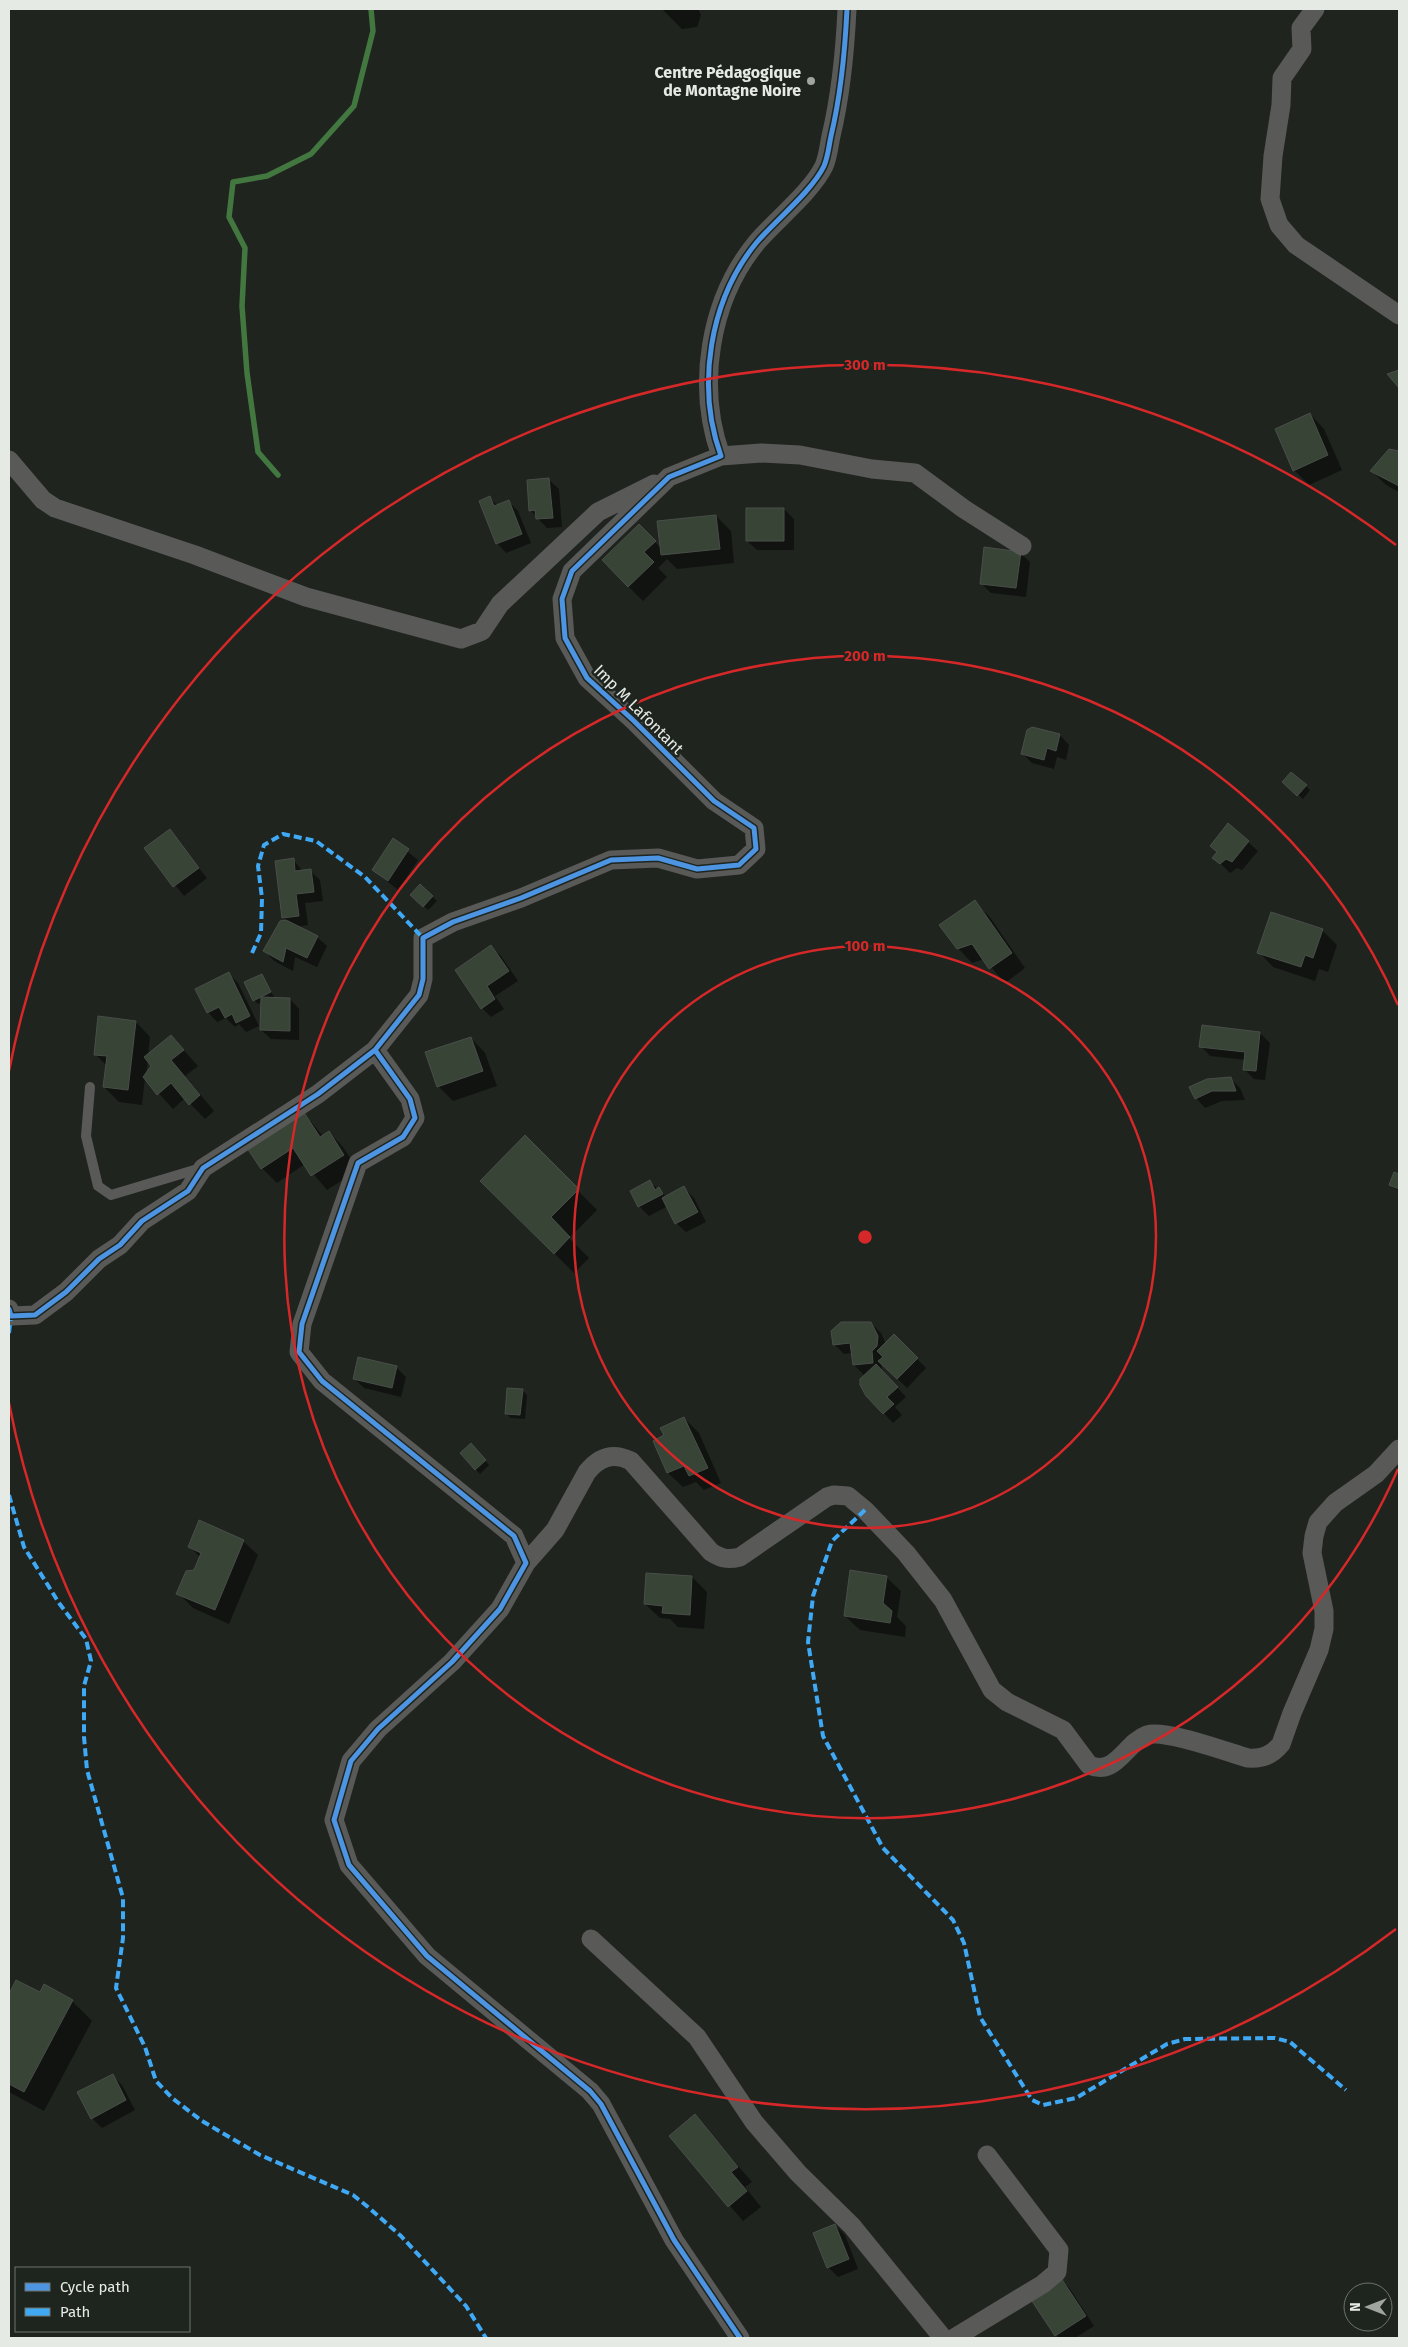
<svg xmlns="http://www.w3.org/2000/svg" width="1408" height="2347" viewBox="0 0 1408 2347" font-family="'Fira Sans',sans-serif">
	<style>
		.shadow { fill: #0007; fill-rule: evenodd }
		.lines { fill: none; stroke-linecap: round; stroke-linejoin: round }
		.stream { stroke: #437740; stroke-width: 5.5 }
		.building { fill: #374436; stroke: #4a4e4a }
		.service { stroke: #595957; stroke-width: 10 }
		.minor { stroke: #595957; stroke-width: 19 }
		.quiet { stroke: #3fa9f5; stroke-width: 4; stroke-dasharray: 8 4; stroke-linecap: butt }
		.cycleway-casing { stroke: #1e251e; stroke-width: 8 }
		.cycleway { stroke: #4d94e3; stroke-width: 5 }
		.ring { fill: none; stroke: #d62828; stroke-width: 2.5 }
		.poi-dot { fill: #a0a59f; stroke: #1e251e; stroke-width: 2 }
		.labels { text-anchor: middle; stroke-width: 5; stroke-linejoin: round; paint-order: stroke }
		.poi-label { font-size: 16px; font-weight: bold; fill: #e5eae4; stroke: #1e251e; text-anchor: end }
		.street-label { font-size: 16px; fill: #e5eae4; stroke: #1e251e }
		.centre { fill: #d62828; stroke: #1e251e; stroke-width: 2.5 }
		.ring-label { font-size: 15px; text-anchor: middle; font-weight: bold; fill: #d62828; stroke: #1e251e; stroke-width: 5; stroke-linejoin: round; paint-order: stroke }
	</style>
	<rect width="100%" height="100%" fill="#1f241f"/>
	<path class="shadow" d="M 662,9 L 698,9 L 701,15 L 697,27 L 682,29 Z
		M 1310,414 L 1324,429 L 1342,470 L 1309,485 L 1294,470 Z
		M 1390,451 L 1399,452 L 1399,492 L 1386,485 L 1372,471 Z
		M 549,480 L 559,489 L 562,527 L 547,528 L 530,510 Z
		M 490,498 L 498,506 L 509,502 L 518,511 L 531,543 L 506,553 L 497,543 Z
		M 784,509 L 794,519 L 794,550 L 757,550 L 747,541 Z
		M 716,516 L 731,531 L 734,563 L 677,569 L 667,559 L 658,568 L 667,577 L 643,601 L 628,586 L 639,526 L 662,549 Z
		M 1020,553 L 1030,562 L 1026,597 L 991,593 L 981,583 Z
		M 1032,728 L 1060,735 L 1069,745 L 1066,760 L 1057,757 L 1054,769 L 1032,763 L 1022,753 Z
		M 1284,782 L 1306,786 L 1310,790 L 1303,799 Z
		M 169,831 L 207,878 L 184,896 L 146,849 Z
		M 393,840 L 418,860 L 398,890 L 373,870 Z
		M 1248,842 L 1258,851 L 1242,870 L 1237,868 L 1230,873 L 1214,857 Z
		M 293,859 L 303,872 L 310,871 L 320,880 L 323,901 L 305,903 L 308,925 L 297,927 L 317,937 L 327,946 L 317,967 L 295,957 L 293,971 L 274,961 L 265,951 L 287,921 L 283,918 Z
		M 420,885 L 437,901 L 428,910 L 412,895 Z
		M 974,902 L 989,916 L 1025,968 L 1005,983 L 984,959 L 972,963 L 958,948 Z
		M 1322,930 L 1337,945 L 1328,972 L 1319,969 L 1315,981 L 1273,967 L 1259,952 Z
		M 491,947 L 501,956 L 518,981 L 495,996 L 504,1009 L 491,1017 L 482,1008 Z
		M 229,974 L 238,983 L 259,1026 L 246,1032 L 239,1024 L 235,1027 L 226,1018 L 217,1022 L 208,1012 Z
		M 261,975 L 274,997 L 270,998 L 290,999 L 299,1009 L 299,1040 L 271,1039 L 261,1030 L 262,1002 L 258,1004 L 254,1000 Z
		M 136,1022 L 150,1037 L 148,1055 L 171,1036 L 198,1066 L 185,1076 L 214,1111 L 205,1119 L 185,1098 L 173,1109 L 145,1078 L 142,1105 L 119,1102 L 104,1087 L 107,1066 L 95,1054 ZM 148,1059 L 153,1066 L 146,1075 Z
		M 1203,1027 L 1260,1033 L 1270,1043 L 1265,1080 L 1254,1079 L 1244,1069 L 1246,1060 L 1210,1056 L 1201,1046 Z
		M 471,1038 L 485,1053 L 497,1086 L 453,1101 L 438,1086 Z
		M 1230,1078 L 1240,1088 L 1245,1100 L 1222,1101 L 1205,1108 L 1196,1098 Z
		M 301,1110 L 323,1136 L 329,1132 L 343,1147 L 358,1170 L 327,1190 L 305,1164 L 277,1183 L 262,1168 L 247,1145 Z
		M 525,1137 L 597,1210 L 569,1238 L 589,1258 L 574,1273 L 482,1181 Z
		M 1395,1173 L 1399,1175 L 1399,1191 L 1390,1185 Z
		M 650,1182 L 667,1197 L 684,1188 L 694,1198 L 706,1222 L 686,1232 L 676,1223 L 668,1206 L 649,1216 L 639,1206 L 632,1191 Z
		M 871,1323 L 881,1333 L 886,1344 L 894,1336 L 926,1368 L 907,1388 L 881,1362 L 882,1371 L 906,1397 L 895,1407 L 902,1415 L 893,1423 L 867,1395 L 865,1376 L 854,1365 L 852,1353 L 844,1354 L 835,1345 Z
		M 396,1367 L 406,1377 L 401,1397 L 364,1388 L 354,1378 Z
		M 522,1390 L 527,1395 L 525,1419 L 511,1418 L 506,1414 Z
		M 684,1418 L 699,1433 L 721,1483 L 704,1490 L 696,1482 L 683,1487 L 668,1473 L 654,1441 L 666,1436 Z
		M 471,1445 L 489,1465 L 480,1474 L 461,1454 Z
		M 243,1541 L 258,1555 L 229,1624 L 193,1608 L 178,1593 L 195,1571 L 200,1557 L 190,1547 Z
		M 692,1577 L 707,1592 L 704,1629 L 678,1627 L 670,1619 L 660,1618 L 645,1604 Z
		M 886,1577 L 901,1591 L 897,1617 L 906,1626 L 905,1637 L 860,1630 L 845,1616 Z
		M 17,1982 L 40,1994 L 72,2001 L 92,2021 L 44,2111 L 9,2092 L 9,1997 Z
		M 112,2075 L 122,2085 L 135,2110 L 102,2128 L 92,2118 Z
		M 695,2116 L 752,2182 L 745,2187 L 761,2207 L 743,2221 L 670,2136 Z
		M 835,2225 L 845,2235 L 858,2269 L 838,2277 L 828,2267 Z
		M 1061,2279 L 1070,2289 L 1094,2326 L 1075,2338 L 1059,2338 L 1056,2335 Z"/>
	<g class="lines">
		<path class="stream" d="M 278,475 L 258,452 L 247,373 L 242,306 L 245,248 L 229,217 L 233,182 L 267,176 L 311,154 L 354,106 L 373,31 L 371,9"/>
	</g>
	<path class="building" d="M 1399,370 L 1399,388 L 1387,374 Z
		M 1310,413 L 1328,455 L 1293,471 L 1275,429 Z
		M 1389,449 L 1399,451 L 1399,486 L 1370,471 Z
		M 549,478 L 553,518 L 536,519 L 535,510 L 529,511 L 527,480 Z
		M 490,496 L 494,506 L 509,500 L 522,534 L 496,544 L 479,501 Z
		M 746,508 L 784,508 L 784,541 L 746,541 Z
		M 716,515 L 720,549 L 661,555 L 657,521 Z
		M 639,524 L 656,541 L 644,552 L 654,562 L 628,587 L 602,560 Z
		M 984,547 L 1021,552 L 1016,588 L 980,584 Z
		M 1032,727 L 1060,734 L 1056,751 L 1047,748 L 1044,760 L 1021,754 L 1027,730 Z
		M 1291,772 L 1307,785 L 1297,796 L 1282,782 Z
		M 1228,823 L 1249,841 L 1232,862 L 1226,859 L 1220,864 L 1212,858 L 1217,852 L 1210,846 Z
		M 170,829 L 199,868 L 173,887 L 144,848 Z
		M 393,838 L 409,849 L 388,881 L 372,870 Z
		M 294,858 L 295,871 L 311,869 L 314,892 L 296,894 L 299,916 L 282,918 L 275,861 Z
		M 420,884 L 433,896 L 423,907 L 410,895 Z
		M 975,900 L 1012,953 L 989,969 L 972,944 L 957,949 L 939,925 Z
		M 1271,912 L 1323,929 L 1313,958 L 1305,955 L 1301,967 L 1257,953 Z
		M 286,920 L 318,936 L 307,958 L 286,948 L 283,962 L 263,951 L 280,921 Z
		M 491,945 L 509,971 L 487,986 L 495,999 L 481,1009 L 455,970 Z
		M 229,972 L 250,1016 L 236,1023 L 232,1014 L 225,1018 L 219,1007 L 207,1013 L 195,989 Z
		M 262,974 L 271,992 L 253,1001 L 244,982 Z
		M 261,997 L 290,998 L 290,1031 L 260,1030 Z
		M 98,1016 L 136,1021 L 128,1090 L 103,1087 L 107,1056 L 94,1055 Z
		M 1202,1025 L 1260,1032 L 1256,1071 L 1243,1070 L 1245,1052 L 1199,1047 Z
		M 171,1035 L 184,1050 L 171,1060 L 200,1095 L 189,1105 L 171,1083 L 157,1095 L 143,1077 L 151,1066 L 144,1057 Z
		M 471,1037 L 483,1071 L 437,1087 L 425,1052 Z
		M 1231,1077 L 1236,1091 L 1212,1091 L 1195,1099 L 1189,1087 L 1207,1079 Z
		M 301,1108 L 320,1137 L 329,1131 L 344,1155 L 311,1176 L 293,1148 L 261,1169 L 245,1145 Z
		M 525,1135 L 579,1189 L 551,1217 L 570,1237 L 554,1254 L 480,1181 Z
		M 1394,1172 L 1399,1174 L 1399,1189 L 1389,1185 Z
		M 650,1180 L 655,1190 L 659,1187 L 663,1194 L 638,1207 L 630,1191 Z
		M 684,1186 L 698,1212 L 675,1224 L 662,1198 Z
		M 841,1322 L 871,1322 L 878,1336 L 877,1346 L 872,1351 L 873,1363 L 853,1365 L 850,1343 L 833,1345 L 831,1331 Z
		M 894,1334 L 918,1358 L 897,1379 L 878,1361 L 883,1357 L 877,1351 Z
		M 358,1357 L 397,1366 L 392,1388 L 353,1379 Z
		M 876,1364 L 898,1387 L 887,1397 L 894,1404 L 883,1414 L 866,1396 L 860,1385 L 860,1379 Z
		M 507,1388 L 523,1389 L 520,1415 L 505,1414 Z
		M 684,1417 L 708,1468 L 689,1476 L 684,1466 L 667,1473 L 653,1441 L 664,1435 L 660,1428 Z
		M 471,1443 L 486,1460 L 475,1470 L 460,1453 Z
		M 199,1520 L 244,1540 L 215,1610 L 176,1594 L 186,1571 L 194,1570 L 201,1553 L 188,1547 Z
		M 850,1570 L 887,1576 L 883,1603 L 892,1611 L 890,1623 L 844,1616 Z
		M 646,1573 L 692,1576 L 690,1615 L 662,1613 L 663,1606 L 644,1604 Z
		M 16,1980 L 40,1992 L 44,1984 L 73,2000 L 24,2092 L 9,2084 L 9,1994 Z
		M 113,2074 L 126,2100 L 91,2119 L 77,2092 Z
		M 695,2114 L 738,2167 L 731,2172 L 747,2191 L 728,2207 L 669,2136 Z
		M 835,2224 L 849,2259 L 827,2268 L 813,2233 Z
		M 1061,2278 L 1086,2316 L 1055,2336 L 1030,2298 Z"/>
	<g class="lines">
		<path class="service" d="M 90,1087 L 86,1136 L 98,1186 L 111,1195 L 201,1168"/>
		<path class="minor" d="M 1315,9 L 1301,28 L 1302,49 L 1282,78 L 1281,105 L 1273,156 L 1270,199 L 1279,225 L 1296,245 L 1399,315
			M 721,456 L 761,453 L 800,455 L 872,469 L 915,473 L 964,509 L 1022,546
			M 9,460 L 43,500 L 55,508 L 195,555 L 306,597 L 461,639 L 482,631 L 500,604 L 598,512 L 654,484
			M 375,1050 L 410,1099 L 415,1118 L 403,1137 L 358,1163 L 302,1324 L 299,1352 L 322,1381 L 514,1536 L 526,1563 L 500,1609 L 452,1662 L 378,1729 L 351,1761 L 334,1820 L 349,1865 L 427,1956 L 590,2091 L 601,2104 L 674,2240 L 740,2338
			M 9,1309 L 11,1316 L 35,1315 L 66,1292 L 99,1259 L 120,1245 L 142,1221 L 188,1191 L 203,1168 L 318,1094 L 375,1050 L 419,995 L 423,979 L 423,938 L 453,922 L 521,898 L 611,860 L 658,858 L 697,869 L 739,865 L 756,849 L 754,828 L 714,801 L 634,721 L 587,678 L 565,638 L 562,599 L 572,571 L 669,477 L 721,456 C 696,387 709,300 757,242 C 776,220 812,191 824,166 C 828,157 829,145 831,136 C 841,94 845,52 847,9
			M 526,1563 L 555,1530 L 587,1472 C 599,1457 613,1452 631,1461 L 711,1552 C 722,1559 728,1560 740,1557 L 827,1497 L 834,1495 L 848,1496 L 865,1510 L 906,1553 L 943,1600 L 992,1690 L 1007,1702 L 1063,1730 L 1089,1765 C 1116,1777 1125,1743 1147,1735 C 1165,1729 1227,1752 1248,1758 C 1263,1759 1272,1755 1281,1744 L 1292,1713 L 1319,1650 L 1324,1629 L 1324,1611 L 1312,1553 L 1314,1536 L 1318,1522 L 1335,1503 L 1376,1474 L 1399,1449
			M 591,1939 L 697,2037 L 754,2122 L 798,2173 L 852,2226 L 943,2338
			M 954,2338 L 1043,2284 L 1057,2272 L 1059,2250 L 987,2155"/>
		<path class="quiet" d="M 252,953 L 261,933 L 262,898 L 258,866 L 264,845 L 283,834 L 316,841 L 365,877 L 423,938
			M 9,1333 L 11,1316
			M 9,1495 L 24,1547 L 59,1603 L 86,1639 L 91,1661 L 84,1686 L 84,1737 L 87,1770 L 123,1898 L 123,1938 L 116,1988 L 145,2047 L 156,2081 L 172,2098 L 202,2121 L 260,2155 L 353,2195 L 368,2207 L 401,2236 L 466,2306 L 486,2338
			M 865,1510 L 832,1541 L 813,1596 L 808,1642 L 823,1736 L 883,1848 L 953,1920 L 964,1943 L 980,2017 L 1032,2100 L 1043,2105 L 1076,2098 L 1167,2044 L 1185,2039 L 1275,2038 L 1290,2042 L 1346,2090"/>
		<defs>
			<path id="cycleway" d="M 375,1050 L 410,1099 L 415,1118 L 403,1137 L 358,1163 L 302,1324 L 299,1352 L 322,1381 L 514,1536 L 526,1563 L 500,1609 L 452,1662 L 378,1729 L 351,1761 L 334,1820 L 349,1865 L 427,1956 L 590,2091 L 601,2104 L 674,2240 L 740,2338
				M 9,1309 L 11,1316 L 35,1315 L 66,1292 L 99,1259 L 120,1245 L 142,1221 L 188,1191 L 203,1168 L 318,1094 L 375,1050 L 419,995 L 423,979 L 423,938 L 453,922 L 521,898 L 611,860 L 658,858 L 697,869 L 739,865 L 756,849 L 754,828 L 714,801 L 634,721 L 587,678 L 565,638 L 562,599 L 572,571 L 669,477 L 721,456 C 696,387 709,300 757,242 C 776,220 812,191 824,166 C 828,157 829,145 831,136 C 841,94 845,52 847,9"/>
		</defs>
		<use href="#cycleway" class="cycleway-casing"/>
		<use href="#cycleway" class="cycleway"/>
	</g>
	<g class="ring">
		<circle cx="865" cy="1237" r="291"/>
		<path d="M1398 1469A581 581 0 1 1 1398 1005"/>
		<path d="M1396 1929A872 872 0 0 1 9 1403M9 1071A872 872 0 0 1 1396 545"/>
	</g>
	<circle class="poi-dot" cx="811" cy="81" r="5"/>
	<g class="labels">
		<g class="poi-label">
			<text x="801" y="78">Centre Pédagogique<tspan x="801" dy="18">de Montagne Noire</tspan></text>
		</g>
		<g class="street-label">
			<text transform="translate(639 709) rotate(45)" y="6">Imp M Lafontant</text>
		</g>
	</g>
	<circle cx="865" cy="1237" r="8" class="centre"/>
	<g class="ring-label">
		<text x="865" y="370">300 m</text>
		<text x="865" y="661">200 m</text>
		<text x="865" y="951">100 m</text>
	</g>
	<rect width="1408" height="2347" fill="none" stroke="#e5eae4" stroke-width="20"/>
	<rect x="15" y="2267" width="175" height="65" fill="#1e251e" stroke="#6e746d"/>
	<rect x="25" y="2283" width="25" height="8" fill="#4d94e3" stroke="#6e746d"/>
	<text x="60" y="2292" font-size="15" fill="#e5eae4">Cycle path</text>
	<rect x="25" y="2308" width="25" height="8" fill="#3fa9f5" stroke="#6e746d"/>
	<text x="60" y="2317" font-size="15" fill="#e5eae4">Path</text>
	<g transform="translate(1368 2307) rotate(270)"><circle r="24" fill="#1e251e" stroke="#6e746d"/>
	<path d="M0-4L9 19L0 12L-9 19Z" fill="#a0a59f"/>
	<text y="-8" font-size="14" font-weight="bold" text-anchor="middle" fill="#e5eae4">N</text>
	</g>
</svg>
